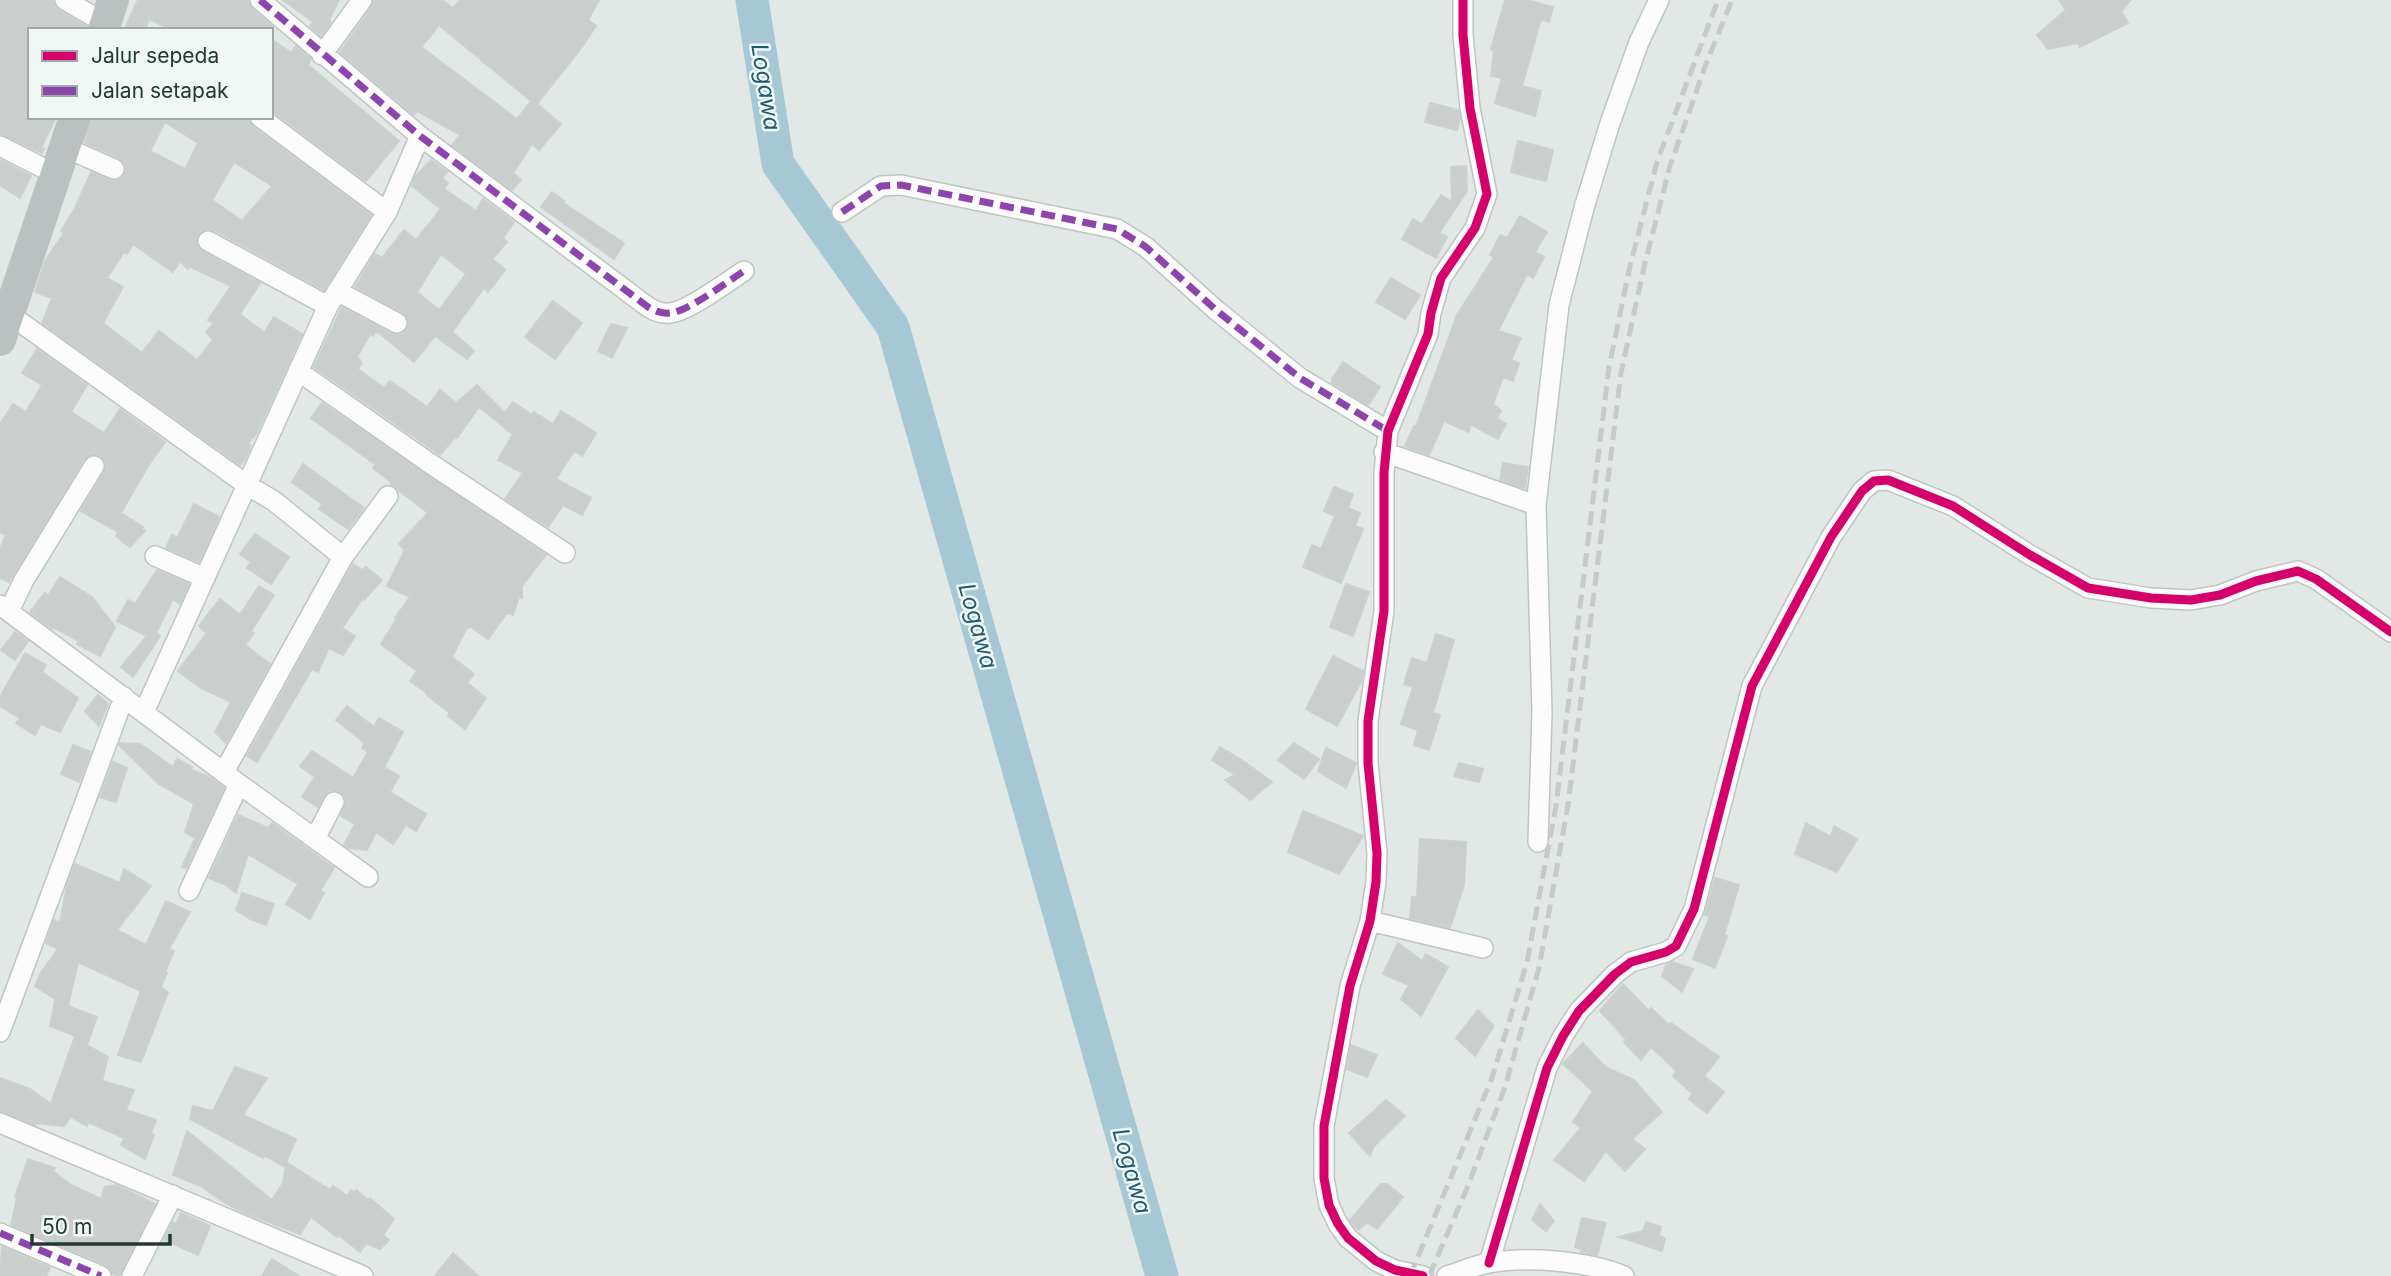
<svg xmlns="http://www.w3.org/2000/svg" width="2391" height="1276" viewBox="0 0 2391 1276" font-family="Inter,sans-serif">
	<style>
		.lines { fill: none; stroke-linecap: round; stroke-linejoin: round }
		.river { stroke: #a5c8d4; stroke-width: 33 }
		.building { fill: #cacfcd; stroke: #cbd1cf; stroke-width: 2; fill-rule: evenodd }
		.minor-casing { stroke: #bfc5c3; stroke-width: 22 }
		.highway-casing { stroke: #bcc4c3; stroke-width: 32 }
		.minor { stroke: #fbfcfb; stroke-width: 19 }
		.highway { stroke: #bac1c0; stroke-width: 30 }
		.rail { stroke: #c6cac9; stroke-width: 5; stroke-dasharray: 14 7; stroke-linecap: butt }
		.quiet { stroke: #8e44ad; stroke-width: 7; stroke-dasharray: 14 7; stroke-linecap: butt }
		.cycleway-casing { stroke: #f0f7f4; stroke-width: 13 }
		.cycleway { stroke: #d6006c; stroke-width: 9 }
		.labels { text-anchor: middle; stroke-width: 5; stroke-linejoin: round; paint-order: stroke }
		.water-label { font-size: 23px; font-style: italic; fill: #205b72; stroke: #f0f7f4 }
	</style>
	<rect width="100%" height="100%" fill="#e2e8e6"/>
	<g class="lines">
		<path class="river" d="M 752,0 L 778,164 L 893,327 L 1162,1276"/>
	</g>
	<path class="building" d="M 0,0 L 53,0 L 58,10 L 86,26 L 86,30 L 30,30 L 30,117 L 56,117 L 41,148 L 44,149 L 42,153 L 0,134 Z
		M 138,0 L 248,0 L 252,9 L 273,27 L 272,30 L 172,30 L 149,19 L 145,30 L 124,30 Z
		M 283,0 L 339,0 L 329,20 L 331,22 L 321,36 L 310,26 L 313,22 Z
		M 374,0 L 442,0 L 453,8 L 460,0 L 599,0 L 588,20 L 596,26 L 582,47 L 537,104 L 561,124 L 539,150 L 532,144 L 513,173 L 521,180 L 512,190 L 452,145 L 460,135 L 417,111 L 414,115 L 340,52 L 372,7 ZM 439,25 L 531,101 L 517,119 L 421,47 Z
		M 1505,0 L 1527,0 L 1553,7 L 1549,22 L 1541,19 L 1522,86 L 1541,91 L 1535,116 L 1495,103 L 1502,78 L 1491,76 L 1494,50 L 1491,49 Z
		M 2059,0 L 2131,0 L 2121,11 L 2128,23 L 2080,47 L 2078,43 L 2048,49 L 2037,35 L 2066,10 Z
		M 271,39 L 291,53 L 296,46 L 311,59 L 308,65 L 399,141 L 366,181 L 271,110 Z
		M 1430,103 L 1458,110 L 1460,119 L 1457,130 L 1425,122 Z
		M 92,117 L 248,117 L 253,127 L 371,215 L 324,290 L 214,230 L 202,230 L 197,236 L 197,247 L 202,251 L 260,283 L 240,314 L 264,333 L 274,317 L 302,334 L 257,433 L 248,443 L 251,446 L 245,459 L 240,465 L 42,323 L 52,298 L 35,292 L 45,261 L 64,233 L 61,231 L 75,208 L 91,172 L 115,181 L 122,178 L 125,173 L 126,167 L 119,158 L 85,143 ZM 165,122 L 198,143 L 185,169 L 150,151 ZM 234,162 L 272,186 L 242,221 L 212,200 ZM 133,244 L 173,272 L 180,261 L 188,269 L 189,266 L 231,286 L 208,320 L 214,323 L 206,332 L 213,340 L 197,360 L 159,331 L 142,353 L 103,323 L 123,287 L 107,278 L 124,252 L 127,254 Z
		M 1518,141 L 1553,150 L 1546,181 L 1511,172 Z
		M 0,160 L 31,176 L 20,198 L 0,185 Z
		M 431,160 L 447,172 L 442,178 L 448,183 L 444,189 L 476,211 L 483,199 L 514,222 L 503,238 L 507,242 L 492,259 L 505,270 L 488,292 L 484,288 L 452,332 L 474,351 L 467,359 L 435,336 L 414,362 L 377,331 L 373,336 L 370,334 L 357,357 L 362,363 L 358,369 L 384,388 L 390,381 L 427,407 L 440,390 L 456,403 L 477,385 L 505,413 L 513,402 L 532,415 L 534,412 L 553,424 L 561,411 L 596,433 L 582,456 L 574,451 L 556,479 L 591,498 L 582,515 L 563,505 L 548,527 L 505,499 L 523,473 L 498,460 L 513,434 L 479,407 L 457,438 L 455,437 L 440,455 L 314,367 L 342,307 L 392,334 L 403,334 L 407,329 L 409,322 L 403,313 L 355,287 L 375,254 L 382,258 L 404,230 L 416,240 L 441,209 L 412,186 L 415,177 ZM 441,254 L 466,274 L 439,310 L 417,292 Z
		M 1466,166 L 1467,191 L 1439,233 L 1447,237 L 1436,258 L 1402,239 L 1413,219 L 1422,224 L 1441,195 L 1452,202 L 1451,167 Z
		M 552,192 L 564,201 L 563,203 L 624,243 L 614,259 L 541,207 Z
		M 1520,216 L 1547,232 L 1535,252 L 1544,257 L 1533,278 L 1527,274 L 1498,331 L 1521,338 L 1511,360 L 1519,363 L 1513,381 L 1503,377 L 1493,404 L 1501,411 L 1497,418 L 1506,424 L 1498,439 L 1470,424 L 1469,432 L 1444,421 L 1429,455 L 1405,446 L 1414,426 L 1416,427 L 1457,315 L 1494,257 L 1490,255 L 1500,235 L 1507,238 Z
		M 1391,278 L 1420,295 L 1405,319 L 1376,302 Z
		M 553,301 L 582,323 L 555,359 L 525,337 Z
		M 611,324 L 627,328 L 612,358 L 598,351 Z
		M 37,349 L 87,385 L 71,412 L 104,433 L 120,409 L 165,442 L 148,466 L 121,513 L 143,527 L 141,528 L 145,531 L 130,547 L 116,536 L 118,532 L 81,511 L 106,467 L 101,456 L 89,455 L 84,460 L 9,582 L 0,578 L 0,549 L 6,535 L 0,532 L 0,424 L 13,404 L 26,412 L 42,385 L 22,373 Z
		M 1343,362 L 1380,387 L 1368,405 L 1332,383 L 1332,379 Z
		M 322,403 L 546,555 L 522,586 L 522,598 L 519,597 L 513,615 L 507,613 L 488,639 L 470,626 L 469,628 L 467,627 L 452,657 L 474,674 L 467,683 L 486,698 L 465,729 L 448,716 L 450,713 L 427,695 L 428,694 L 410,681 L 417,671 L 381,644 L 397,619 L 395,618 L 410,597 L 387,586 L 405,550 L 399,544 L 428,513 L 391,484 L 392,483 L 373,468 L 376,465 L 311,418 Z
		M 1503,463 L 1528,467 L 1525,488 L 1500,480 Z
		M 303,464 L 364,508 L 348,529 L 319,509 L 322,504 L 292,482 Z
		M 1334,487 L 1353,494 L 1348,508 L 1360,513 L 1355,526 L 1363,529 L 1341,583 L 1303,567 L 1312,545 L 1321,549 L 1335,516 L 1324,511 Z
		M 194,504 L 219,517 L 199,562 L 166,548 L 172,535 L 177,538 Z
		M 255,534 L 289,557 L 271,584 L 247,568 L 251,562 L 240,554 Z
		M 353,564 L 362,570 L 366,567 L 382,580 L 364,600 L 363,598 L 342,628 L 355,636 L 343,655 L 329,648 L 318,672 L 312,669 L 257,762 L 247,756 Z
		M 157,570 L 189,584 L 180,604 L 173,599 L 156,633 L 160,636 L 133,677 L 121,667 L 147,636 L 117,621 L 128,600 L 135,604 Z
		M 60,577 L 92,597 L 115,627 L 100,656 L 77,644 L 79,641 L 55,628 L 52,629 L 30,612 L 45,593 L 48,596 Z
		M 1346,584 L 1369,592 L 1353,636 L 1330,627 Z
		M 259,586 L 274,595 L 251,631 L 254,633 L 245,645 L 270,664 L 226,743 L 215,732 L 231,702 L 201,688 L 178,671 L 207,633 L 199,626 L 220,599 L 240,615 Z
		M 15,632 L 28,641 L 15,660 L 1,650 Z
		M 1436,634 L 1454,640 L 1433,713 L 1440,715 L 1429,750 L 1414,745 L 1418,730 L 1401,724 L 1413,687 L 1404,684 L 1412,658 L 1427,663 Z
		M 25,653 L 46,665 L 42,672 L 78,698 L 60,732 L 41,724 L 35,735 L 16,723 L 20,718 L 0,706 L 0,697 Z
		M 1333,656 L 1363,671 L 1361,682 L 1337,726 L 1306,709 Z
		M 98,695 L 108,704 L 99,726 L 85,711 Z
		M 347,706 L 374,727 L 379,718 L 403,732 L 384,767 L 399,776 L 390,792 L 426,814 L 416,831 L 406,825 L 393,844 L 376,832 L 367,850 L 349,848 L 344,845 L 355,824 L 341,816 L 346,802 L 344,795 L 334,790 L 328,791 L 318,807 L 302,797 L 315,777 L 300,766 L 312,751 L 353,778 L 368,752 L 362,748 L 365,743 L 336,720 Z
		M 120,743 L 140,744 L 173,767 L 177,759 L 192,767 L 191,770 L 209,777 L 224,788 L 186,868 L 182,867 L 195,838 L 185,832 L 194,804 L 159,784 L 119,745 Z
		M 1294,743 L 1319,759 L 1304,779 L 1278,760 Z
		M 73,745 L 91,752 L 79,782 L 61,774 Z
		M 1220,747 L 1240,759 L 1272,782 L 1250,800 L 1225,780 L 1235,775 L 1212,760 Z
		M 1326,748 L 1356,763 L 1346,788 L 1318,771 Z
		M 113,762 L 127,768 L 116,802 L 100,797 Z
		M 1459,763 L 1483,769 L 1479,782 L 1454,776 Z
		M 1303,811 L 1363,836 L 1339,874 L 1288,852 Z
		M 238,815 L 268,828 L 272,823 L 334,868 L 320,891 L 324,893 L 310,919 L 286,904 L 298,884 L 248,854 L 236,893 L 226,885 L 209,878 Z
		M 1806,823 L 1831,837 L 1834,826 L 1857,839 L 1837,872 L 1795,854 Z
		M 1420,839 L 1466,842 L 1464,885 L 1450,928 L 1410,918 L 1412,897 L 1417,897 Z
		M 75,864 L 120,883 L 124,869 L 151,886 L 117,930 L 146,945 L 166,901 L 190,912 L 169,949 L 174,951 L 165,972 L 167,973 L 161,987 L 168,992 L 141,1062 L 118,1055 L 141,991 L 78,962 L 68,1006 L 97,1017 L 87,1045 L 108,1057 L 102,1081 L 134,1090 L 126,1110 L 156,1120 L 151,1134 L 154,1135 L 145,1159 L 121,1145 L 124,1138 L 88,1122 L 87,1126 L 71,1117 L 64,1126 L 36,1123 L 35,1125 L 0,1111 L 0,1078 L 30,1089 L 51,1104 L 75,1036 L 50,1026 L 55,1001 L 63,1004 L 35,986 L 40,974 L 58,949 L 46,943 L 54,920 L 60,923 L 67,885 Z
		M 1715,878 L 1739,885 L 1724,935 L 1727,936 L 1715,968 L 1693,959 L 1710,916 L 1705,915 Z
		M 242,893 L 274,904 L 266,925 L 250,919 L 236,910 Z
		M 1398,943 L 1422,961 L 1426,954 L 1448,967 L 1421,1016 L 1401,999 L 1409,985 L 1383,974 Z
		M 1672,962 L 1693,969 L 1682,992 L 1662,976 L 1666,965 Z
		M 1623,984 L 1649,1011 L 1651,1008 L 1669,1025 L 1671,1023 L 1719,1057 L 1704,1076 L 1724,1092 L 1707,1113 L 1689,1099 L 1693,1094 L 1673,1076 L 1677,1071 L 1651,1047 L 1641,1060 L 1624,1042 L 1626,1039 L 1600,1011 Z
		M 1478,1010 L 1494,1026 L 1475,1056 L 1456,1038 Z
		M 1583,1043 L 1605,1067 L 1634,1080 L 1662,1112 L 1632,1139 L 1645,1149 L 1625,1171 L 1606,1151 L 1584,1181 L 1554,1160 L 1581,1128 L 1573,1122 L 1593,1091 L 1563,1064 Z
		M 1351,1045 L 1377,1055 L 1367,1077 L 1347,1069 Z
		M 235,1067 L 267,1078 L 243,1115 L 296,1139 L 286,1162 L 330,1190 L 333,1186 L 347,1196 L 351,1190 L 354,1193 L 356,1190 L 368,1200 L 370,1198 L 394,1219 L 383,1235 L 389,1240 L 380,1249 L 366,1243 L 360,1252 L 339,1235 L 337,1237 L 311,1217 L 300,1234 L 245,1213 L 223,1202 L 201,1186 L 173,1175 L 187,1131 L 272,1200 L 283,1183 L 286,1163 L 285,1167 L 264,1155 L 263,1158 L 190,1119 L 193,1106 L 213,1111 Z
		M 1386,1100 L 1405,1116 L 1374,1146 L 1370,1156 L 1349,1133 Z
		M 28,1159 L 55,1168 L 53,1171 L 71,1185 L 101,1199 L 105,1187 L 117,1185 L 155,1204 L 120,1276 L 113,1274 L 106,1265 L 11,1225 L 17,1198 L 15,1197 Z
		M 1381,1184 L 1387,1184 L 1403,1197 L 1377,1229 L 1367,1222 L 1358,1230 L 1350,1220 Z
		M 1540,1204 L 1554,1221 L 1546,1231 L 1532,1220 Z
		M 181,1213 L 210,1226 L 198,1255 L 164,1240 L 173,1222 L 176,1224 Z
		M 1582,1218 L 1606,1223 L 1597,1255 L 1581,1252 L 1582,1249 L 1575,1247 Z
		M 1646,1222 L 1661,1227 L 1659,1235 L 1665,1239 L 1662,1251 L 1619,1237 L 1643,1231 Z
		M 2,1247 L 50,1268 L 46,1276 L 0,1276 Z
		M 453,1253 L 478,1276 L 435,1276 Z
		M 272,1259 L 299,1276 L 262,1276 Z"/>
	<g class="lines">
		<defs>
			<path id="minor" d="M 65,0 L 105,23
				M 260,0 L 420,136 L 648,307 C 655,311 661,314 670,313 C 687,312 727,282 744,271
				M 322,55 L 362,0
				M 260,117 L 387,212
				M 0,146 L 57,175
				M 66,148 L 114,169
				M 842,212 L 881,186 L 901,185 L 1117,229 L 1146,247 L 1216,310 L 1300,378 L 1388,431
				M 208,241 L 328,306
				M 337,291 L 397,323
				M 9,314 L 247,485 L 274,501 L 343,557
				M 298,371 L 428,462 L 565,553
				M 1384,452 L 1536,505
				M 155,556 L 205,578
				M 0,605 L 239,784 L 368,877
				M 9,611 L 24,580 L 94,466
				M 144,712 L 328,306 L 387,212 L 420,136
				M 224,772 L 343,557 L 388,496
				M 315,839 L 334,802
				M 1538,842 L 1542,712 L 1536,505 L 1559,305 L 1584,208 L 1610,123 L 1639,42 L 1659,0
				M 189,891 L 239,784
				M 1370,921 L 1483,948
				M 0,1032 L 124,697
				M 0,1123 L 363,1276
				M 0,1233 L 101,1276
				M 1489,1263 L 1547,1068 L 1563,1036 L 1579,1011 L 1615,974 L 1631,962 L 1666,952 L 1676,946 L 1694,909 L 1752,686 L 1831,537 L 1862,491 L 1874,481 L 1888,480 L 1953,506 L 2030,555 L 2088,588 L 2151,598 L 2191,600 L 2220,595 L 2256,581 L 2298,571 L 2316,579 L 2391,632
				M 132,1276 L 173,1195
				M 1423,1276 L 1395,1270 L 1376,1261 L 1348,1238 L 1338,1224 L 1329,1205 L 1324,1178 L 1324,1126 L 1350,986 L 1370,921 L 1376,882 L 1377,853 L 1368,763 L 1368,721 L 1384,611 L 1384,473 L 1388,431 L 1428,334 L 1431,313 L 1441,278 L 1475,228 L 1487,194 L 1470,108 L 1463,35 L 1463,0
				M 1447,1276 C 1461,1272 1475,1265 1489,1263 C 1528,1256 1588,1261 1624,1276"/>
			<path id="highway" d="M 103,30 L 113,0
				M 0,340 L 75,117"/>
		</defs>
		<use href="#minor" class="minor-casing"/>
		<use href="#highway" class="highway-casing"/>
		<use href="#minor" class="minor"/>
		<use href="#highway" class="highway"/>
		<path class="rail" d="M 1410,1276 L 1492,1078 L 1527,962 L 1556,806 L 1609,367 L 1630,266 L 1657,162 L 1718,0
			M 1429,1276 L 1468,1186 L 1505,1087 L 1539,968 L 1568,805 L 1621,373 L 1644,267 L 1670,166 L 1706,64 L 1732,0"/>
		<path class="quiet" d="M 260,0 L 420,136 L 648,307 C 655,311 661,314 670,313 C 687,312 727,282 744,271
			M 842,212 L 881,186 L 901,185 L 1117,229 L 1146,247 L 1216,310 L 1300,378 L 1388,431
			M 0,1233 L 101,1276"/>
		<defs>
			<path id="cycleway" d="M 1489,1263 L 1547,1068 L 1563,1036 L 1579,1011 L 1615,974 L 1631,962 L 1666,952 L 1676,946 L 1694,909 L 1752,686 L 1831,537 L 1862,491 L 1874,481 L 1888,480 L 1953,506 L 2030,555 L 2088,588 L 2151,598 L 2191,600 L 2220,595 L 2256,581 L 2298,571 L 2316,579 L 2391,632
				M 1423,1276 L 1395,1270 L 1376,1261 L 1348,1238 L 1338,1224 L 1329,1205 L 1324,1178 L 1324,1126 L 1350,986 L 1370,921 L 1376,882 L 1377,853 L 1368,763 L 1368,721 L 1384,611 L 1384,473 L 1388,431 L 1428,334 L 1431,313 L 1441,278 L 1475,228 L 1487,194 L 1470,108 L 1463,35 L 1463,0"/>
		</defs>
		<use href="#cycleway" class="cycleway-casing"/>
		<use href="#cycleway" class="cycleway"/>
	</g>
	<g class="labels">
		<g class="water-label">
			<text transform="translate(766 87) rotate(81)" y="8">Logawa</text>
			<text transform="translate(978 626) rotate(74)" y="8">Logawa</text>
			<text transform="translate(1132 1171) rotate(74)" y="8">Logawa</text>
		</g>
	</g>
	<rect x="28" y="28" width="245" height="91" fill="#f0f7f4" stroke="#9eaba8" stroke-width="2"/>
	<rect x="42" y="51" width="35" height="10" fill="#d6006c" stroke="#9eaba8" stroke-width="2"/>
	<text x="91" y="63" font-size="21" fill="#223a36">Jalur sepeda</text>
	<rect x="42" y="86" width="35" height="10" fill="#8e44ad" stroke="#9eaba8" stroke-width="2"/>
	<text x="91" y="98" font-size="21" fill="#223a36">Jalan setapak</text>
	<path d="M32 1234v10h138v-10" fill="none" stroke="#223a36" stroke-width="3.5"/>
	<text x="42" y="1234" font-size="21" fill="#223a36" stroke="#f0f7f4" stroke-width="5" paint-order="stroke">50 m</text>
</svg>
